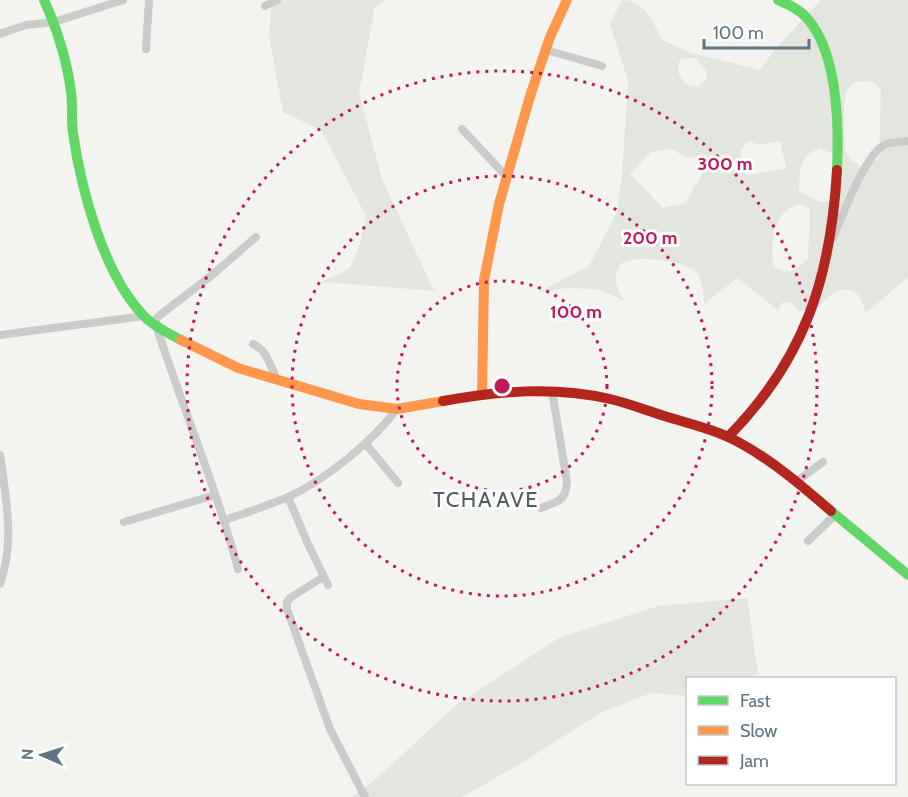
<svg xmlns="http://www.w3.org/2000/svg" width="908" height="797" viewBox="0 0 908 797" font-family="Cabin,sans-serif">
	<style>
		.green { fill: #e2e6de; fill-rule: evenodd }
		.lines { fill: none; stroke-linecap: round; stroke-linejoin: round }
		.street { stroke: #cacccc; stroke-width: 8 }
		.fast { stroke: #63d668; stroke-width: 10 }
		.slow { stroke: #ff974d; stroke-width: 10 }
		.jam { stroke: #b3261e; stroke-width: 10 }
		.ring { fill: none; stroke: #c2185b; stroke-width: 3; stroke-dasharray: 3 6 }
		.labels { text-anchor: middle; stroke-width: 6; stroke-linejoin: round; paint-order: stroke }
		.quarter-label { font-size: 22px; letter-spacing: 1.5px; fill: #505d66; stroke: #fff }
		.centre { fill: #c2185b; stroke: #fff; stroke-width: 3 }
		.ring-label { font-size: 18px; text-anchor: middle; font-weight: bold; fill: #c2185b; stroke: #fff; stroke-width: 6; stroke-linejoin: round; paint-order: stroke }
	</style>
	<rect width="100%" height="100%" fill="#f3f3f0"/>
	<path class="green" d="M 272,0 L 385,0 L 375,7 L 359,93 L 382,179 L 432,287 L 437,291 L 322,282 L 350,268 L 360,244 L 366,216 L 321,130 L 283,112 L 269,37 Z
		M 622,0 C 645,0 653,22 662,40 L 689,52 L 760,70 L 776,48 L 821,0 L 908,0 L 908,277 L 865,314 C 861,279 833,286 817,309 L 818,311 L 799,311 L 792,303 L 783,302 L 778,310 L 737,278 L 704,304 C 704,294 702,280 696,272 C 686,261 636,255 624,262 C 609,270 617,295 627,302 L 598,289 L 566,288 L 535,294 L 589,266 L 617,212 L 622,176 L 628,81 L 610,24 ZM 688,58 L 695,58 L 707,72 L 707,78 L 698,87 C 683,87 674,73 680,60 ZM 864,81 L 874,82 L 881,90 L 879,158 L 870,164 L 860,166 L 851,160 L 845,151 L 844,106 L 846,92 L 853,83 ZM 749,141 L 759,145 L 780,141 L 786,168 L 750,175 L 740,171 L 741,149 ZM 820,148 L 835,155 L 843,178 L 833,201 L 820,202 L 799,191 C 800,170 798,157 820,148 ZM 672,149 L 682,155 L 709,163 L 685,203 L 663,208 L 630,174 L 651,152 ZM 802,204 L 810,210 L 808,259 C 794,270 790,277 773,266 C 771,241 772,209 802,204 Z
		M 747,598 L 758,673 L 749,678 L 688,678 L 687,696 L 651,693 L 600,713 L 522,763 L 462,797 L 351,797 L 377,778 L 456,705 L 559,638 L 658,606 Z"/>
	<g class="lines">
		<path class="street" d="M 265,6 L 277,0
			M 0,34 L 26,25 L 54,22 L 123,0
			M 146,49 L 149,0
			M 546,50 L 602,66
			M 462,129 L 506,176
			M 833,238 C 842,216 863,161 881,147 C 888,141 900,143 908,141
			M 0,335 L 144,316
			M 253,344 C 267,350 271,367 277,380
			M 365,443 L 398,483
			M 0,455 C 6,497 15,542 0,584
			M 797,481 L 823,462
			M 288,497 L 308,544 L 328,585
			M 541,508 C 558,501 565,502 567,482 L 552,391
			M 225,520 C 245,513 266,506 286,498 C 324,481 372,442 397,409
			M 124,522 L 215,495
			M 808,541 L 835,515
			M 238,569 C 216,486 182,407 156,325 L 156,319 L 160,315 L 211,276 L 256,237
			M 323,577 L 290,598 L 287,602 L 287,609 L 330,729 L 365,797"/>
		<path class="fast" d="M 44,0 C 57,29 67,60 71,92 C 73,106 71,120 73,133 C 81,189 103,273 143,315 C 153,326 168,333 181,340
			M 778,0 C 788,4 799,9 806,17 C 838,52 839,125 837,170
			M 831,511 L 908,575"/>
		<path class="slow" d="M 181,340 L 238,368 L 359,404 L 397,409 L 443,401
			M 482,394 L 484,280 L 499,204 L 531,93 L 550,37 L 567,0"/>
		<path class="jam" d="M 443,401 C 498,391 555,386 610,399 C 631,404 651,412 671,418 C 694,425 719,431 740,443 C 773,461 802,486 831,511
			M 728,437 C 805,359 831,277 837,170"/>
	</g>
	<g class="ring">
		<circle cx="502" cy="386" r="105"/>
		<circle cx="502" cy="386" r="210"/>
		<circle cx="502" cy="386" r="315"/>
	</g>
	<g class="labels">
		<g class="quarter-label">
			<text x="486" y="507">TCHA'AVE</text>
		</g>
	</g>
	<circle cx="502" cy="386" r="9" class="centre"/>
	<g class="ring-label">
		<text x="725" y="170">300 m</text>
		<text x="650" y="244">200 m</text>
		<text x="576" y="318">100 m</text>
	</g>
	<rect x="686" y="677" width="210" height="108" fill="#ffffff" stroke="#c0c7cd" stroke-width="1.5"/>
	<rect x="698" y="696" width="30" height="9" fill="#63d668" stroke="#c0c7cd" stroke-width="1.5"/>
	<text x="740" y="707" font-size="18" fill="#627481">Fast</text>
	<rect x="698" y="726" width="30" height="9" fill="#ff974d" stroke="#c0c7cd" stroke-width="1.5"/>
	<text x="740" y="737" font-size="18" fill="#627481">Slow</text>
	<rect x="698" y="756" width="30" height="9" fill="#b3261e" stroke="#c0c7cd" stroke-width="1.5"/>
	<text x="740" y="767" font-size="18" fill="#627481">Jam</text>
	<g transform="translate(42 755) rotate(273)" stroke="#ffffff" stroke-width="4.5" paint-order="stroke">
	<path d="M0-4.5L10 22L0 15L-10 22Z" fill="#627481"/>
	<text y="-9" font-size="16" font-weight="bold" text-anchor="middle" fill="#627481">N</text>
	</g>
	<path d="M704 39v9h105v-9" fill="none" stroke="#627481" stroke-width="3"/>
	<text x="713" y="39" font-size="18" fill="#627481" stroke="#ffffff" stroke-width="4.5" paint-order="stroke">100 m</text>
</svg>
